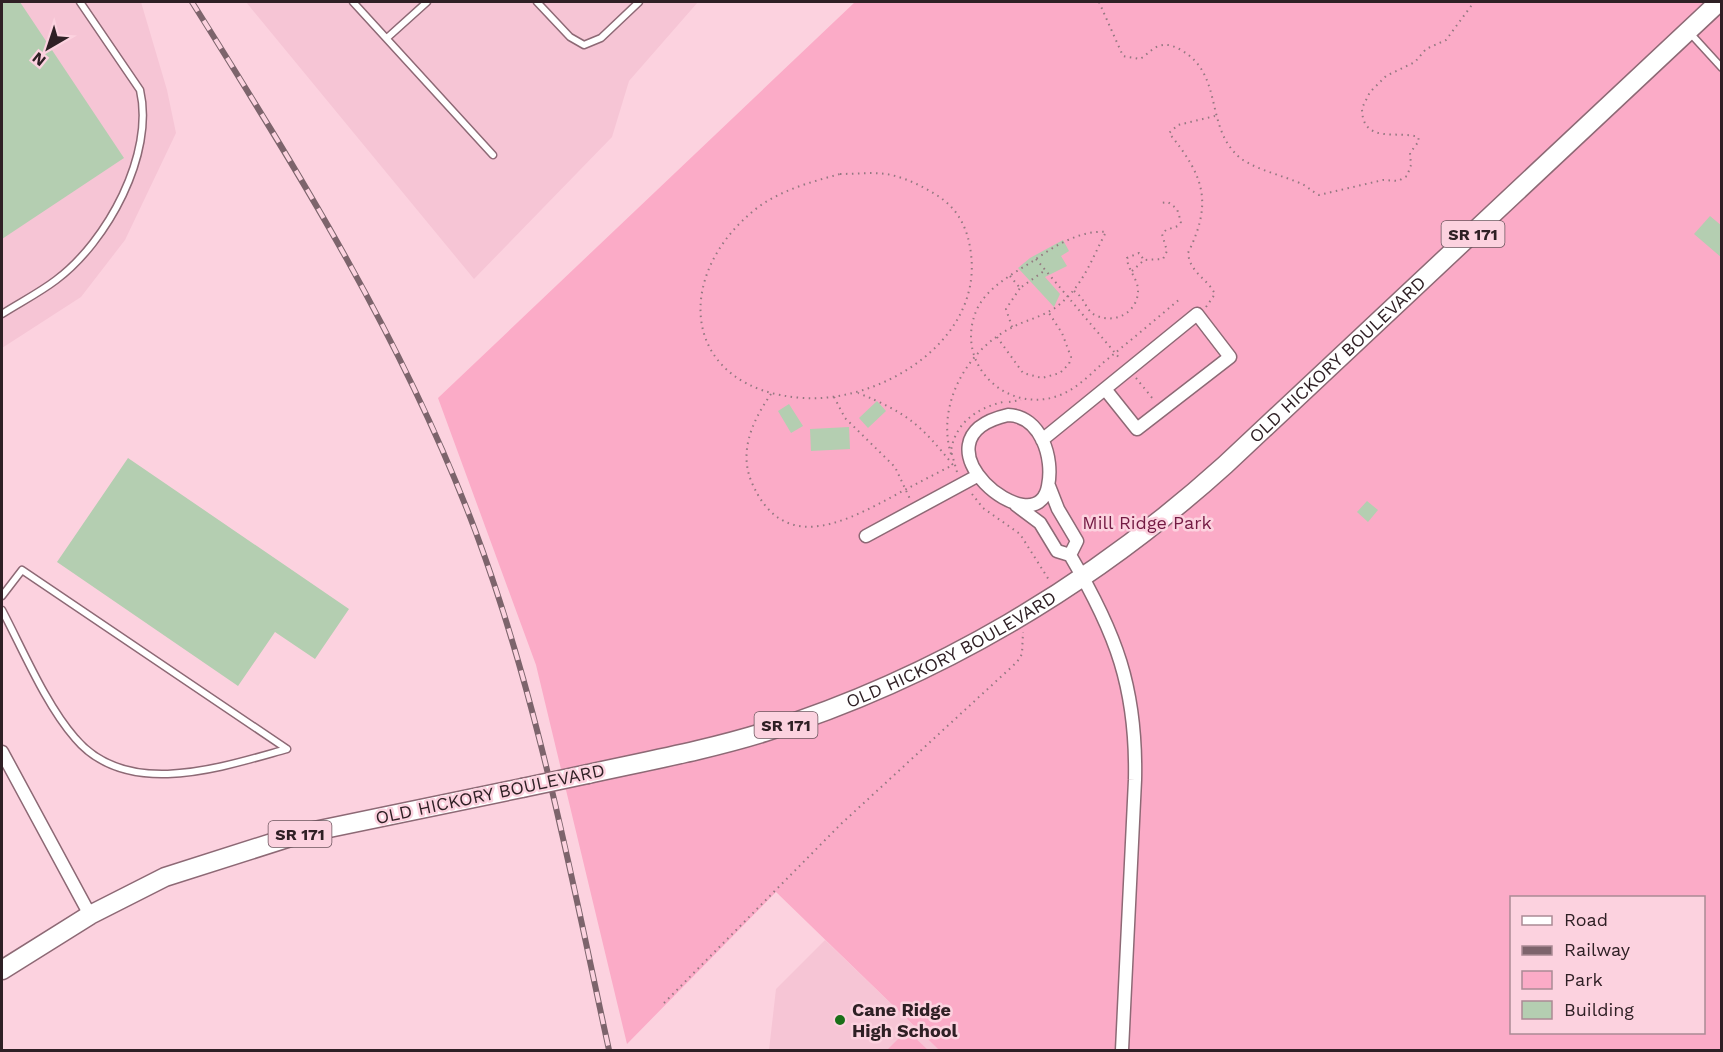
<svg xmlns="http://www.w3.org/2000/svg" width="1723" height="1052" viewBox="0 0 1723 1052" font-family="'Work Sans',sans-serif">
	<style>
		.built { fill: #f6c5d5 }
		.green { fill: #fbabc7; fill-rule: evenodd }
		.building { fill: #b4ceb1 }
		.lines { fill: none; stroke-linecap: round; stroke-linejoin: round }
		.lane-casing { stroke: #8d6975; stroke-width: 9 }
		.street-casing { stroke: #8d6975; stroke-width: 15 }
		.primary-casing { stroke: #8d6975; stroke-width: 21 }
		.path { stroke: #947881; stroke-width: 2; stroke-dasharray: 1.5 4.5; stroke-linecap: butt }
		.lane { stroke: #fff; stroke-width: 6 }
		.street { stroke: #fff; stroke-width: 12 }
		.primary { stroke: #fff; stroke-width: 18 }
		.rail-casing { stroke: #7d646c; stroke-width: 6 }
		.rail { stroke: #fcd2df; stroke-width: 4; stroke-dasharray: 11; stroke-linecap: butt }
		.primary-bridge-casing { stroke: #8d6975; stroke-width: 21; stroke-linecap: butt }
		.primary-bridge { stroke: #fff; stroke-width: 18 }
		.poi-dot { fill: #196f18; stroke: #fcd2df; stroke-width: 2 }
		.labels { text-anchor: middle; stroke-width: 5; stroke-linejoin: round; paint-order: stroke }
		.shield { fill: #fcd2df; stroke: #6c555d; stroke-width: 1.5 }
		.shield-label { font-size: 16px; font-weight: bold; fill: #2f2025 }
		.street-label { font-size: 18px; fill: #2f2025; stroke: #fcd2df }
		.park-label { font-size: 18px; fill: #731a43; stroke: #fcd2df }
		.poi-label { font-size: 18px; font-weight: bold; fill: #2f2025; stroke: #fcd2df; text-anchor: start }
	</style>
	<rect width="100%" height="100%" fill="#fcd2df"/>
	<path class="built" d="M 2,2 L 141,2 L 167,90 L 176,133 L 125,240 L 81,297 L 2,348 Z
		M 246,2 L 698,2 L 629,81 L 612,137 L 474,279 Z
		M 825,940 L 939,1050 L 769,1050 L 776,989 Z"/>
	<path class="green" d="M 855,2 L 1721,2 L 1721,1050 L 939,1050 L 776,892 L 627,1044 L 536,665 L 438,398 ZM 1512,898 L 1704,898 L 1704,1032 L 1512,1032 Z
		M 902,1035 L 912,1035 L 928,1050 L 887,1050 Z"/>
	<path class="building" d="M 2,2 L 20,2 L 124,158 L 2,239 Z
		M 1710,216 L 1722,226 L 1722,258 L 1694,234 Z
		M 1063,240 L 1069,251 L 1061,256 L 1067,266 L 1045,277 L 1060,294 L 1054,307 L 1018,268 L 1030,258 Z
		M 877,401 L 886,411 L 868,428 L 859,418 Z
		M 789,404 L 803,426 L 791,433 L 778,411 Z
		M 849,427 L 850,449 L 811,451 L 810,429 Z
		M 128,458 L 349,609 L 315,659 L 275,632 L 238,686 L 57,562 Z
		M 1367,501 L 1378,510 L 1368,522 L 1357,512 Z"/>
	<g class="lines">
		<defs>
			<path id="lane" d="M 353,2 L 493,155
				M 537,2 L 570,37 L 584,45 L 601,38 L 639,2
				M 1690,33 L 1722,68
				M 387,38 L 427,2
				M 2,314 C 19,303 39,293 56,280 C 107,242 155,154 140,90 L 80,2
				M 2,596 L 22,570 L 287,749
				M 2,610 C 23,650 46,705 75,738 C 127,800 222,767 287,749"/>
			<path id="street" d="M 1008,415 C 1041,416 1054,458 1048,486 C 1037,549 904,439 1008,415 Z
				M 1042,440 L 1197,314 L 1230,357 L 1137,429 L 1105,389
				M 1049,486 L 1058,509 L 1077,541 L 1070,555
				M 1016,505 L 1040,523 L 1057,551 L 1070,555 C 1116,633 1137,688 1135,780 L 1122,1050
				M 866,536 L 977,476
				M 2,752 L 90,915"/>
			<g id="primary">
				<path id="s1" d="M 588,774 C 647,761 707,750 765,732 C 936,678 1092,585 1225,465 L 1719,2"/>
				<path d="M 2,970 L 90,915 L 165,877 L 300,834 L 522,788"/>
			</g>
		</defs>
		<use href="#lane" class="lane-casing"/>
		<use href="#street" class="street-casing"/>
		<use href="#primary" class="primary-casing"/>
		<path class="path" d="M 1099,2 L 1123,56 L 1140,59 C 1147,55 1152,48 1159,46 C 1166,43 1174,46 1181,50 C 1222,73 1206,121 1234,152 C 1248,169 1284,175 1304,185 C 1309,188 1313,192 1319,195 L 1383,180 L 1398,181 L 1407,176 L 1411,165 L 1410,153 L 1419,141 L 1418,137 C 1397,130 1362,145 1362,108 L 1370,92 L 1386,76 L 1415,62 L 1426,49 L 1446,40 L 1474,2
			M 840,174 C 855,174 871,172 886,174 C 904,177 920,185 935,194 C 958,208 968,228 971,254 C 982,341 881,403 803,398 C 682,390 670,276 757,208 C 781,190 811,182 840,174 Z
			M 1036,259 L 1121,360
			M 1132,271 L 1144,260 L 1163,259 L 1167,251 L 1162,234 L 1166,230 L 1178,226 L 1181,222 L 1177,209 L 1168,202 L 1161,203
			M 1010,276 L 1020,288 L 1044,271
			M 1074,291 C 1086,299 1085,310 1095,315 C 1115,325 1139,312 1138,289 C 1137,278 1127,268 1127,258 L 1139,253 L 1144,260
			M 1206,307 L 1215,294 C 1207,278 1190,273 1188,253 C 1213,202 1204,176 1169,133 L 1178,125 L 1215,116
			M 1012,327 L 1006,309 L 1020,288
			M 997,337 L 1023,373 L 1042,378 L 1060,373 L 1069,364 L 1071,357 L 1062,333 L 1049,313
			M 1136,378 L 1153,399
			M 771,394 C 753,420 738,451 752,483 C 782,552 839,525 888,499 C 910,487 931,476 953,465 C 921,425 906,412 858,393
			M 834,397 L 845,418 L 895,467 L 910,499
			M 1009,402 L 1021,400
			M 951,454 C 936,405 967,350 1011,328 C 1027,319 1045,317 1060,304 C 1084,284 1092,258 1106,232 C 1081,230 1056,245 1036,259 C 1015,273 988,286 977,309 C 952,365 1010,419 1065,393 C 1079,386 1092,373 1104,362 C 1130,341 1156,319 1181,298
			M 957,472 L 951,451 C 955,423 977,408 1003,402
			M 972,494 L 983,508 L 1020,534 L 1049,580
			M 664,1003 L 841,824 L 1017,662 L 1022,654 L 1023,632"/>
		<use href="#lane" class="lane"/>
		<use href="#street" class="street"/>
		<use href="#primary" class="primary"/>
		<defs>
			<path id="rail" d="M 192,2 C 298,171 404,342 475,530 C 538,698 571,876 609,1050"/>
		</defs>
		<use href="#rail" class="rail-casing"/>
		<use href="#rail" class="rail"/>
		<defs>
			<path id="primary-bridge" d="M 522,788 L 588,774"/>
		</defs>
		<use href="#primary-bridge" class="primary-bridge-casing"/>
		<use href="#primary-bridge" class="primary-bridge"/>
	</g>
	<circle class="poi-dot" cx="840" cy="1020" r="6"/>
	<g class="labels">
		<g class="shield">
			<rect x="1441.5" y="221" width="63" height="26" rx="4.5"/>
			<rect x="754.5" y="712" width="63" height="26" rx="4.5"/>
			<rect x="268.5" y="821" width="63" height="26" rx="4.5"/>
		</g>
		<g class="shield-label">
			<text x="1473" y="240">SR 171</text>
			<text x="786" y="731">SR 171</text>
			<text x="300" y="840">SR 171</text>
		</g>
		<g class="street-label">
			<text dy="6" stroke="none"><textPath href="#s1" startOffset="872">OLD HICKORY BOULEVARD</textPath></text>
			<text dy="6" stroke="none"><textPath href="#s1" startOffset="386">OLD HICKORY BOULEVARD</textPath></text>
			<text transform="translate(490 794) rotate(-12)" y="6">OLD HICKORY BOULEVARD</text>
		</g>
		<g class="park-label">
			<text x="1147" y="529">Mill Ridge Park</text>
		</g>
		<g class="poi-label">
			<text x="852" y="1016">Cane Ridge<tspan x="852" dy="21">High School</tspan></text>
		</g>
	</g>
	<rect width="1723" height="1052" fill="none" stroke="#2f2025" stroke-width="6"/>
	<rect x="1510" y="896" width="195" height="138" fill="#fcd2df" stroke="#aa8b95" stroke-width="1.5"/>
	<rect x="1522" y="916" width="30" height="9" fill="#ffffff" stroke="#aa8b95" stroke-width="1.5"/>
	<text x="1564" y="926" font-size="18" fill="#2f2025">Road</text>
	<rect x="1522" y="946" width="30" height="9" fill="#7d646c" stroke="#aa8b95" stroke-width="1.5"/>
	<text x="1564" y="956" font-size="18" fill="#2f2025">Railway</text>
	<rect x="1522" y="971" width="30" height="18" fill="#fbabc7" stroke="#aa8b95" stroke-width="1.5"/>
	<text x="1564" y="986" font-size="18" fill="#2f2025">Park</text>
	<rect x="1522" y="1001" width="30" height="18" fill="#b4ceb1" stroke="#aa8b95" stroke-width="1.5"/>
	<text x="1564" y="1016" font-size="18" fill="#2f2025">Building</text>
	<g transform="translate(48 48) rotate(219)" stroke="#fcd2df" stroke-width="4.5" paint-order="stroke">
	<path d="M0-4.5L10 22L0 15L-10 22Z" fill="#2f2025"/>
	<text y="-9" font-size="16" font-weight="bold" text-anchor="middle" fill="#2f2025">N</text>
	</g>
</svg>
